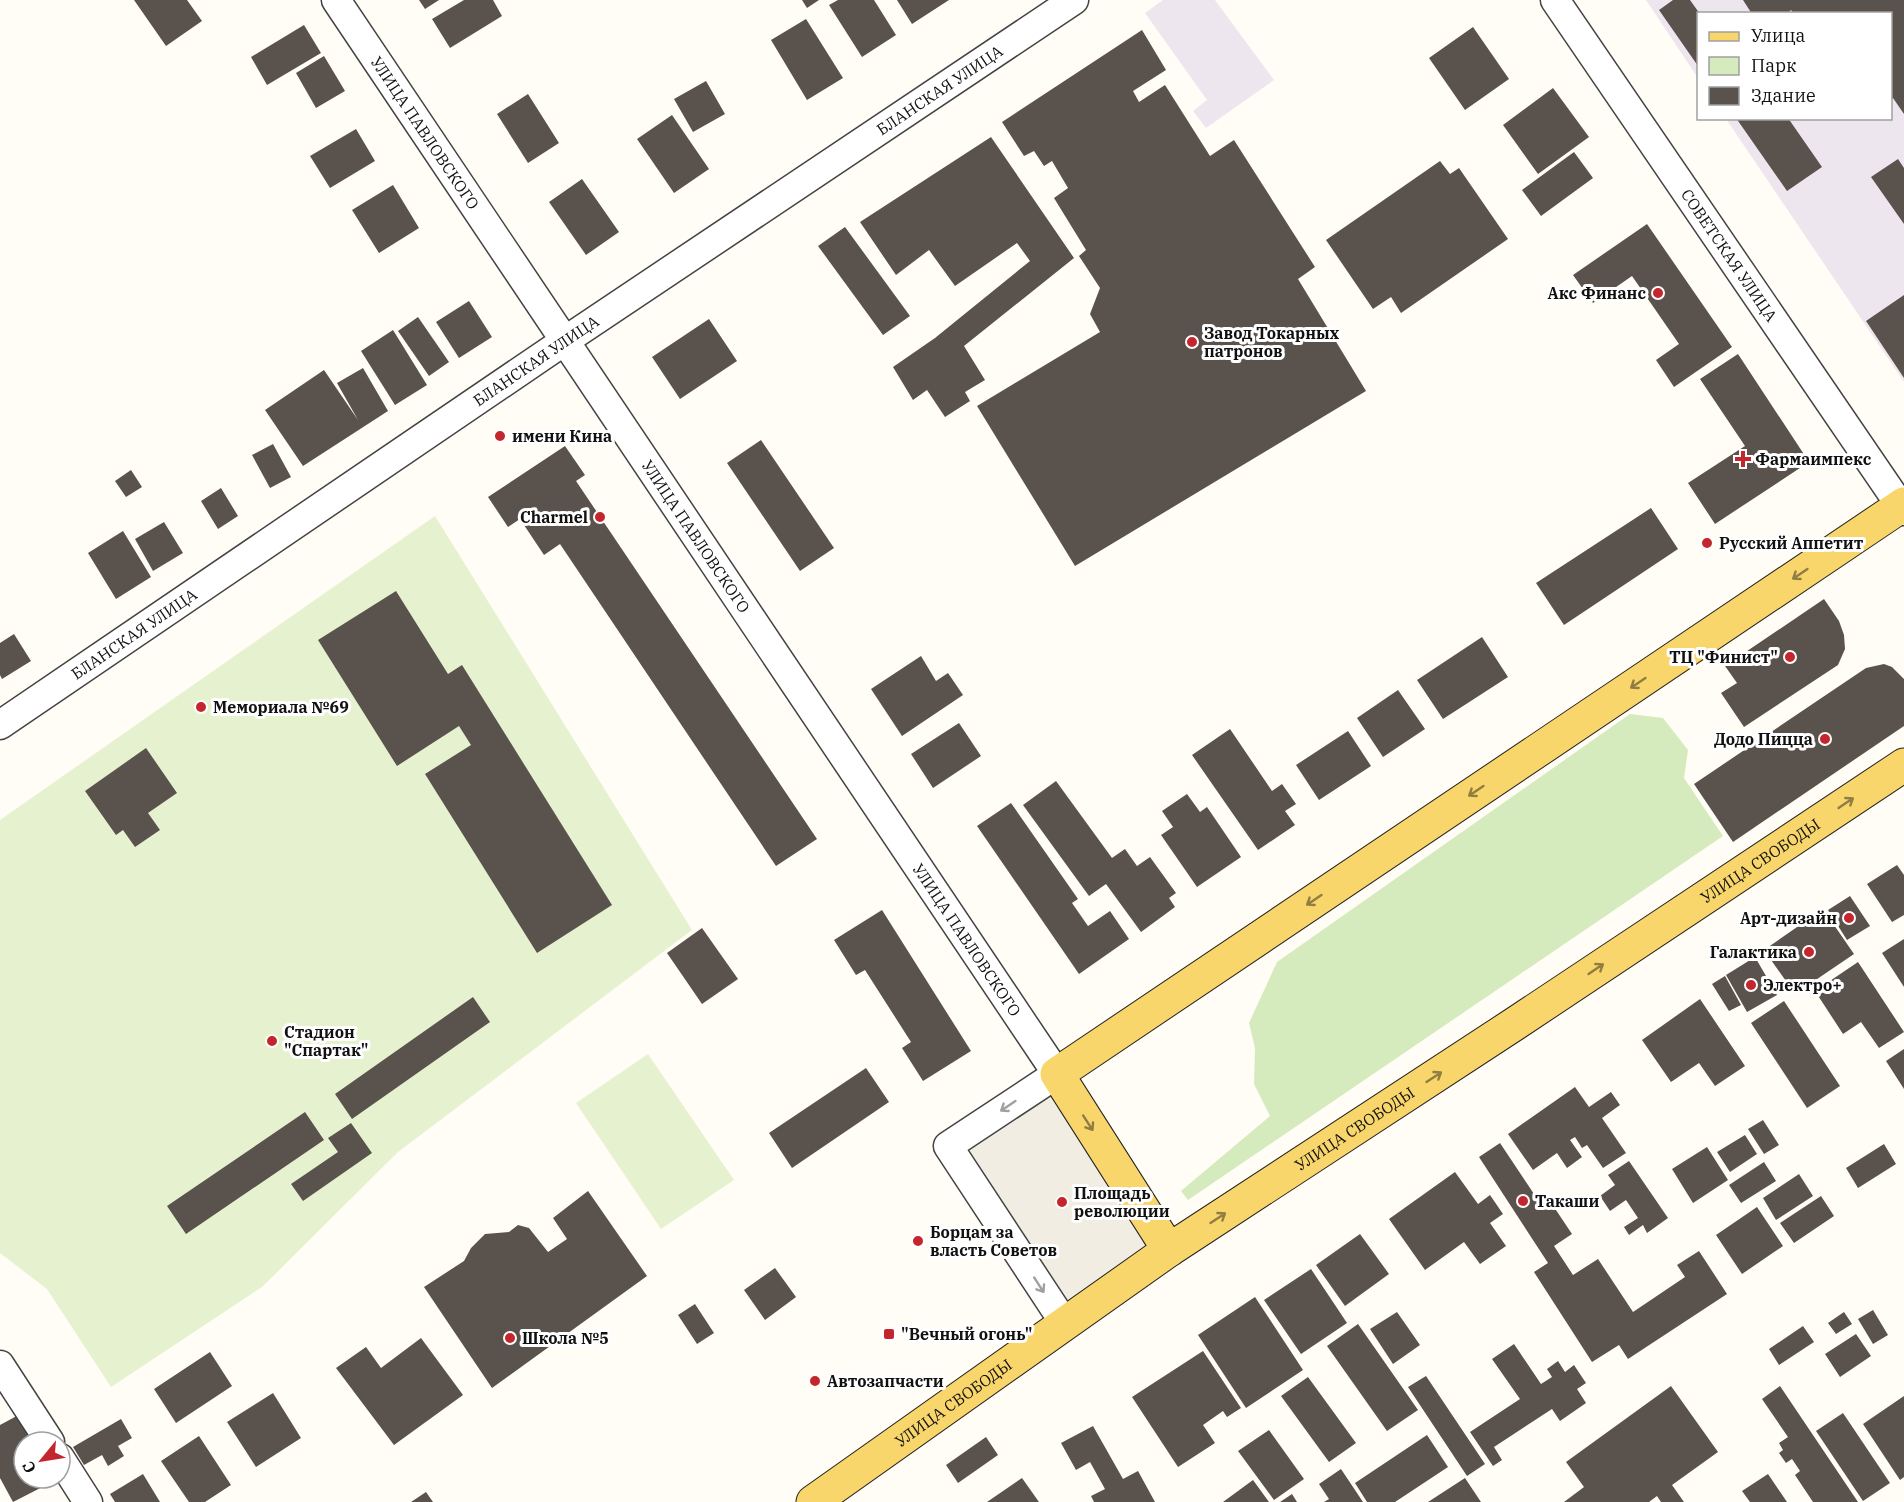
<svg xmlns="http://www.w3.org/2000/svg" width="1904" height="1502" viewBox="0 0 1904 1502" font-family="'IBM Plex Serif',serif">
	<style>
		.industrial { fill: #eee6ef }
		.green { fill: #d5ebbd }
		.pitch { fill: #e6f2cf }
		.plaza { fill: #f1ede2 }
		.building { fill: #5a524d }
		.lines { fill: none; stroke-linecap: round; stroke-linejoin: round }
		.minor-casing { stroke: #444; stroke-width: 31 }
		.major-casing { stroke: #222; stroke-width: 35 }
		.minor { stroke: #fff; stroke-width: 28 }
		.major { stroke: #f9d66b; stroke-width: 33 }
		.oneway { stroke: #917d42 }
		.oneway2 { stroke: #a0a0a0 }
		.poi-dot { fill: #c4262e; stroke: #fff; stroke-width: 2 }
		.labels { text-anchor: middle; stroke-width: 6; stroke-linejoin: round; paint-order: stroke }
		.street-label { font-size: 16px; fill: #111; stroke: #fff }
		.poi-label { font-size: 16px; font-weight: bold; fill: #111; stroke: #fff; text-anchor: start }
	</style>
	<rect width="100%" height="100%" fill="#fffdf5"/>
	<path class="industrial" d="M 1163,0 L 1215,0 L 1274,80 L 1206,128 L 1193,111 L 1207,100 L 1145,13 Z
		M 1646,0 L 1904,0 L 1904,382 L 1726,119 L 1890,118 L 1890,14 L 1698,14 L 1698,78 Z"/>
	<path class="green" d="M 1630,714 L 1663,718 L 1688,750 L 1684,778 L 1723,836 L 1188,1200 L 1181,1191 L 1270,1116 L 1254,1084 L 1255,1048 L 1249,1023 L 1277,962 Z"/>
	<path class="pitch" d="M 435,516 L 692,930 L 398,1152 L 262,1287 L 111,1387 L 47,1289 L 0,1253 L 0,820 Z
		M 648,1054 L 734,1180 L 661,1229 L 576,1103 Z"/>
	<path class="plaza" d="M 1055,1093 L 1159,1251 L 1069,1310 L 965,1152 Z"/>
	<path class="building" d="M 134,0 L 187,0 L 202,21 L 166,46 Z
		M 419,0 L 439,0 L 425,9 Z
		M 464,0 L 493,0 L 502,16 L 450,48 L 432,19 Z
		M 802,0 L 819,0 L 807,8 Z
		M 838,0 L 874,0 L 896,35 L 862,57 L 829,5 Z
		M 897,0 L 949,0 L 912,24 Z
		M 1673,0 L 1690,0 L 1700,14 L 1698,66 L 1659,10 Z
		M 1743,0 L 1904,0 L 1904,114 L 1893,98 L 1890,100 L 1890,14 L 1794,14 L 1791,10 L 1787,14 L 1752,14 Z
		M 806,19 L 843,78 L 807,100 L 771,40 Z
		M 304,25 L 321,53 L 267,85 L 251,57 Z
		M 1473,27 L 1509,79 L 1465,110 L 1429,58 Z
		M 1142,30 L 1166,70 L 1133,91 L 1139,102 L 1165,85 L 1210,156 L 1234,140 L 1315,267 L 1298,279 L 1366,391 L 1075,566 L 977,406 L 1100,332 L 1090,314 L 1100,288 L 1079,256 L 1086,250 L 1054,198 L 1068,188 L 1052,161 L 1044,166 L 1034,151 L 1024,156 L 1002,122 Z
		M 324,56 L 345,91 L 316,108 L 296,73 Z
		M 706,81 L 725,114 L 693,132 L 674,99 Z
		M 1553,88 L 1589,137 L 1538,174 L 1503,125 Z
		M 528,94 L 559,143 L 528,163 L 497,114 Z
		M 672,115 L 709,169 L 674,193 L 637,139 Z
		M 1736,118 L 1788,118 L 1822,167 L 1787,191 Z
		M 356,129 L 375,161 L 330,188 L 310,156 Z
		M 991,137 L 1074,258 L 964,346 L 985,380 L 965,392 L 970,401 L 945,417 L 927,390 L 913,400 L 893,367 L 935,338 L 1030,261 L 1017,243 L 955,286 L 929,250 L 896,275 L 860,222 Z
		M 1574,152 L 1593,178 L 1541,216 L 1522,190 Z
		M 1898,159 L 1904,168 L 1904,224 L 1871,177 Z
		M 1440,161 L 1450,174 L 1459,168 L 1508,239 L 1401,313 L 1391,297 L 1373,309 L 1326,240 Z
		M 582,179 L 619,232 L 586,255 L 549,202 Z
		M 393,185 L 419,228 L 379,253 L 352,210 Z
		M 1647,224 L 1732,347 L 1674,387 L 1656,360 L 1679,344 L 1632,276 L 1593,303 L 1573,275 Z
		M 845,227 L 910,316 L 883,335 L 818,246 Z
		M 1904,295 L 1904,378 L 1866,321 Z
		M 469,301 L 492,337 L 459,358 L 436,322 Z
		M 418,317 L 449,362 L 429,376 L 398,331 Z
		M 709,319 L 737,361 L 680,399 L 652,357 Z
		M 393,330 L 427,385 L 395,405 L 361,351 Z
		M 1738,354 L 1809,462 L 1715,524 L 1688,483 L 1745,446 L 1700,379 Z
		M 363,368 L 388,411 L 303,466 L 265,410 L 324,370 L 358,420 L 337,383 Z
		M 761,440 L 834,548 L 800,571 L 727,463 Z
		M 273,444 L 291,477 L 270,488 L 252,455 Z
		M 565,446 L 585,475 L 576,481 L 817,839 L 776,866 L 560,544 L 544,555 L 520,519 L 508,527 L 488,497 Z
		M 131,470 L 142,487 L 126,497 L 115,481 Z
		M 221,488 L 238,516 L 218,529 L 201,501 Z
		M 1651,508 L 1678,549 L 1564,625 L 1536,583 Z
		M 164,522 L 183,553 L 153,571 L 135,539 Z
		M 123,531 L 151,577 L 116,599 L 88,553 Z
		M 396,591 L 448,674 L 462,665 L 612,905 L 537,953 L 425,774 L 471,745 L 459,726 L 397,766 L 318,640 Z
		M 1824,599 L 1839,621 L 1844,635 L 1845,649 L 1838,665 L 1744,727 L 1721,693 L 1737,683 L 1725,666 Z
		M 14,634 L 31,661 L 2,679 L 0,675 L 0,643 Z
		M 1482,637 L 1508,677 L 1443,719 L 1417,680 Z
		M 921,656 L 936,681 L 948,673 L 963,695 L 902,736 L 871,689 Z
		M 1884,664 L 1892,667 L 1904,679 L 1904,726 L 1733,842 L 1694,784 L 1866,668 Z
		M 1398,690 L 1425,729 L 1383,757 L 1357,718 Z
		M 959,723 L 981,756 L 933,788 L 911,754 Z
		M 1230,729 L 1272,791 L 1282,784 L 1296,804 L 1285,811 L 1295,825 L 1258,850 L 1192,755 Z
		M 1348,731 L 1371,766 L 1319,800 L 1296,765 Z
		M 146,748 L 177,793 L 148,813 L 160,830 L 135,847 L 123,830 L 116,835 L 85,791 Z
		M 1056,781 L 1112,858 L 1125,849 L 1137,866 L 1150,857 L 1176,893 L 1169,898 L 1175,907 L 1141,932 L 1106,884 L 1089,896 L 1023,805 Z
		M 1187,794 L 1200,812 L 1207,807 L 1241,857 L 1197,887 L 1161,835 L 1173,827 L 1162,811 Z
		M 1011,803 L 1078,899 L 1072,903 L 1088,926 L 1110,911 L 1129,939 L 1079,974 L 977,826 Z
		M 1897,865 L 1904,875 L 1904,915 L 1892,922 L 1867,884 Z
		M 1850,896 L 1870,926 L 1847,940 L 1828,910 Z
		M 1823,909 L 1854,954 L 1795,994 L 1764,950 Z
		M 882,910 L 971,1051 L 923,1081 L 902,1048 L 911,1042 L 865,970 L 856,975 L 834,940 Z
		M 702,928 L 738,979 L 702,1004 L 667,953 Z
		M 1904,939 L 1904,987 L 1882,953 Z
		M 1755,957 L 1777,995 L 1747,1012 L 1726,975 Z
		M 1858,962 L 1904,1032 L 1879,1048 L 1861,1022 L 1843,1034 L 1815,991 Z
		M 1725,976 L 1741,1005 L 1729,1011 L 1712,984 Z
		M 473,997 L 490,1022 L 352,1119 L 335,1094 Z
		M 1700,999 L 1745,1066 L 1715,1086 L 1699,1063 L 1671,1082 L 1642,1040 Z
		M 1784,1001 L 1840,1086 L 1807,1108 L 1751,1023 Z
		M 1904,1049 L 1904,1089 L 1886,1061 Z
		M 866,1068 L 889,1102 L 792,1168 L 769,1133 Z
		M 1575,1087 L 1589,1107 L 1611,1092 L 1620,1105 L 1602,1118 L 1626,1153 L 1603,1168 L 1587,1145 L 1582,1148 L 1575,1137 L 1570,1140 L 1582,1157 L 1567,1168 L 1557,1153 L 1533,1170 L 1508,1134 Z
		M 305,1112 L 324,1140 L 186,1234 L 167,1206 Z
		M 1763,1120 L 1779,1145 L 1764,1154 L 1748,1129 Z
		M 351,1123 L 372,1153 L 303,1201 L 291,1184 L 338,1152 L 328,1138 Z
		M 1745,1135 L 1757,1154 L 1730,1172 L 1717,1152 Z
		M 1500,1143 L 1540,1203 L 1548,1198 L 1572,1234 L 1554,1246 L 1573,1275 L 1598,1259 L 1633,1312 L 1685,1277 L 1677,1265 L 1699,1251 L 1727,1294 L 1628,1359 L 1619,1345 L 1592,1362 L 1534,1272 L 1548,1263 L 1479,1157 Z
		M 1884,1144 L 1896,1164 L 1858,1188 L 1846,1168 Z
		M 1707,1147 L 1728,1180 L 1693,1203 L 1672,1169 Z
		M 1629,1161 L 1668,1218 L 1647,1233 L 1643,1225 L 1629,1235 L 1624,1227 L 1638,1218 L 1626,1200 L 1610,1211 L 1600,1196 L 1615,1185 L 1608,1175 Z
		M 1764,1162 L 1776,1181 L 1741,1203 L 1729,1185 Z
		M 1455,1172 L 1478,1204 L 1490,1195 L 1503,1214 L 1490,1223 L 1506,1246 L 1480,1264 L 1464,1242 L 1425,1270 L 1389,1219 Z
		M 1799,1174 L 1813,1196 L 1776,1220 L 1763,1198 Z
		M 588,1191 L 647,1276 L 492,1388 L 424,1287 L 464,1261 L 471,1248 L 485,1234 L 509,1232 L 518,1225 L 529,1228 L 548,1252 L 567,1239 L 553,1218 Z
		M 1821,1196 L 1834,1216 L 1794,1243 L 1780,1223 Z
		M 1757,1207 L 1783,1246 L 1742,1274 L 1716,1235 Z
		M 1360,1234 L 1389,1274 L 1345,1306 L 1316,1265 Z
		M 775,1268 L 796,1297 L 765,1320 L 744,1290 Z
		M 1311,1269 L 1347,1323 L 1301,1354 L 1264,1300 Z
		M 1255,1297 L 1303,1370 L 1246,1408 L 1198,1335 Z
		M 695,1304 L 714,1333 L 697,1344 L 678,1315 Z
		M 1873,1310 L 1888,1335 L 1873,1344 L 1858,1319 Z
		M 1397,1312 L 1420,1345 L 1393,1364 L 1370,1329 Z
		M 1844,1312 L 1852,1324 L 1836,1334 L 1828,1323 Z
		M 1358,1324 L 1418,1410 L 1387,1431 L 1327,1346 Z
		M 1803,1326 L 1814,1342 L 1779,1365 L 1769,1349 Z
		M 1856,1334 L 1871,1356 L 1840,1377 L 1825,1354 Z
		M 421,1338 L 463,1395 L 394,1445 L 336,1368 L 366,1347 L 381,1368 Z
		M 1514,1344 L 1541,1384 L 1552,1377 L 1547,1369 L 1558,1361 L 1565,1372 L 1574,1365 L 1586,1383 L 1577,1389 L 1586,1403 L 1560,1421 L 1552,1409 L 1494,1447 L 1502,1460 L 1493,1466 L 1470,1432 L 1520,1399 L 1492,1359 Z
		M 1203,1351 L 1241,1408 L 1227,1417 L 1223,1411 L 1203,1425 L 1215,1443 L 1178,1467 L 1132,1397 Z
		M 210,1352 L 232,1386 L 176,1423 L 154,1389 Z
		M 1426,1376 L 1485,1464 L 1467,1476 L 1408,1387 Z
		M 1308,1377 L 1356,1443 L 1329,1462 L 1281,1396 Z
		M 1671,1386 L 1718,1452 L 1672,1485 L 1684,1502 L 1661,1502 L 1657,1496 L 1649,1502 L 1564,1502 L 1584,1487 L 1566,1462 Z
		M 1780,1386 L 1858,1502 L 1813,1502 L 1795,1475 L 1800,1471 L 1792,1459 L 1786,1463 L 1779,1453 L 1783,1450 L 1779,1443 L 1788,1437 L 1762,1399 Z
		M 273,1393 L 301,1438 L 256,1467 L 227,1422 Z
		M 1904,1396 L 1904,1477 L 1900,1480 L 1863,1424 Z
		M 26,1411 L 42,1442 L 24,1442 L 24,1478 L 60,1478 L 13,1502 L 0,1478 L 0,1425 Z
		M 1843,1413 L 1890,1483 L 1863,1501 L 1816,1431 Z
		M 121,1419 L 132,1438 L 118,1446 L 124,1456 L 108,1466 L 102,1455 L 84,1465 L 73,1447 Z
		M 1093,1426 L 1123,1479 L 1138,1471 L 1155,1502 L 1094,1502 L 1091,1496 L 1105,1489 L 1090,1462 L 1076,1470 L 1061,1443 Z
		M 1269,1430 L 1304,1479 L 1274,1500 L 1238,1451 Z
		M 1427,1435 L 1448,1467 L 1395,1502 L 1367,1502 L 1355,1483 Z
		M 199,1436 L 231,1485 L 205,1502 L 189,1502 L 161,1461 Z
		M 986,1437 L 998,1455 L 958,1483 L 946,1465 Z
		M 1341,1469 L 1363,1502 L 1324,1502 L 1329,1499 L 1319,1484 Z
		M 143,1474 L 160,1502 L 115,1502 L 110,1494 Z
		M 1768,1474 L 1787,1502 L 1750,1502 L 1742,1491 Z
		M 1022,1478 L 1039,1502 L 987,1502 Z
		M 1465,1478 L 1481,1502 L 1428,1502 Z
		M 1253,1480 L 1269,1502 L 1223,1502 Z
		M 426,1492 L 433,1502 L 411,1502 Z
		M 1292,1494 L 1297,1502 L 1280,1502 Z"/>
	<g class="lines">
		<defs>
			<g id="minor">
				<path id="s1" d="M 336,0 L 1057,1074 L 948,1146 L 1065,1324"/>
				<path id="s2" d="M 1555,0 L 1904,511"/>
				<path id="s3" d="M 0,725 L 566,340 L 1074,0"/>
				<path d="M 0,1365 L 50,1442"/>
				<path d="M 60,1458 L 88,1502"/>
			</g>
			<g id="major">
				<path d="M 1169,1250 L 1057,1074 L 1904,504"/>
				<path id="s4" d="M 813,1502 L 1169,1250 L 1516,1023 L 1904,765"/>
			</g>
		</defs>
		<use href="#minor" class="minor-casing"/>
		<use href="#major" class="major-casing"/>
		<use href="#minor" class="minor"/>
		<use href="#major" class="major"/>
	</g>
	<defs><path id="oneway-shaft" d="M-6 0H5M1.5-3L5.5 0L1.5 3" fill="none" stroke-width="1.6" stroke-linecap="round" stroke-linejoin="round" transform="scale(1.5)"/></defs>
	<g class="oneway">
		<use href="#oneway-shaft" transform="translate(1800 574) rotate(146)"/>
		<use href="#oneway-shaft" transform="translate(1638 683) rotate(146)"/>
		<use href="#oneway-shaft" transform="translate(1476 791) rotate(146)"/>
		<use href="#oneway-shaft" transform="translate(1846 803) rotate(-34)"/>
		<use href="#oneway-shaft" transform="translate(1314 900) rotate(146)"/>
		<use href="#oneway-shaft" transform="translate(1596 969) rotate(-34)"/>
		<use href="#oneway-shaft" transform="translate(1434 1077) rotate(-33)"/>
		<use href="#oneway-shaft" transform="translate(1088 1123) rotate(57)"/>
		<use href="#oneway-shaft" transform="translate(1218 1218) rotate(-33)"/>
	</g>
	<g class="oneway2">
		<use href="#oneway-shaft" transform="translate(1008 1106) rotate(146)"/>
		<use href="#oneway-shaft" transform="translate(1039 1285) rotate(57)"/>
	</g>
	<g class="poi-dot">
		<circle cx="1658" cy="293" r="6"/>
		<circle cx="1192" cy="342" r="6"/>
		<circle cx="500" cy="436" r="6"/>
		<path d="M1740 450h6v6h6v6h-6v6h-6v-6h-6v-6h6z"/>
		<circle cx="600" cy="517" r="6"/>
		<circle cx="1707" cy="543" r="6"/>
		<circle cx="1790" cy="657" r="6"/>
		<circle cx="201" cy="707" r="6"/>
		<circle cx="1825" cy="739" r="6"/>
		<circle cx="1849" cy="918" r="6"/>
		<circle cx="1809" cy="952" r="6"/>
		<circle cx="1751" cy="985" r="6"/>
		<circle cx="272" cy="1041" r="6"/>
		<circle cx="1523" cy="1201" r="6"/>
		<circle cx="1062" cy="1202" r="6"/>
		<circle cx="918" cy="1241" r="6"/>
		<rect x="883" y="1328" width="12" height="12" rx="3"/>
		<circle cx="510" cy="1338" r="6"/>
		<circle cx="815" cy="1381" r="6"/>
	</g>
	<g class="labels">
		<g class="street-label">
			<text dy="6" stroke="none"><textPath href="#s3" startOffset="1134">БЛАНСКАЯ УЛИЦА</textPath></text>
			<text dy="6" stroke="none"><textPath href="#s1" startOffset="160">УЛИЦА ПАВЛОВСКОГО</textPath></text>
			<text dy="6" stroke="none"><textPath href="#s2" startOffset="309">СОВЕТСКАЯ УЛИЦА</textPath></text>
			<text dy="6" stroke="none"><textPath href="#s3" startOffset="648">БЛАНСКАЯ УЛИЦА</textPath></text>
			<text dy="6" stroke="none"><textPath href="#s1" startOffset="646">УЛИЦА ПАВЛОВСКОГО</textPath></text>
			<text dy="6" stroke="none"><textPath href="#s3" startOffset="162">БЛАНСКАЯ УЛИЦА</textPath></text>
			<text dy="6" stroke="none"><textPath href="#s4" startOffset="1144">УЛИЦА СВОБОДЫ</textPath></text>
			<text dy="6" stroke="none"><textPath href="#s1" startOffset="1132">УЛИЦА ПАВЛОВСКОГО</textPath></text>
			<text dy="6" stroke="none"><textPath href="#s4" startOffset="658">УЛИЦА СВОБОДЫ</textPath></text>
			<text dy="6" stroke="none"><textPath href="#s4" startOffset="172">УЛИЦА СВОБОДЫ</textPath></text>
		</g>
		<g class="poi-label">
			<text x="1646" y="299" text-anchor="end">Акс Финанс</text>
			<text x="1204" y="339">Завод Токарных<tspan x="1204" dy="18">патронов</tspan></text>
			<text x="512" y="442">имени Кина</text>
			<text x="1755" y="465">Фармаимпекс</text>
			<text x="588" y="523" text-anchor="end">Charmel</text>
			<text x="1719" y="549">Русский Аппетит</text>
			<text x="1778" y="663" text-anchor="end">ТЦ "Финист"</text>
			<text x="213" y="713">Мемориала №69</text>
			<text x="1813" y="745" text-anchor="end">Додо Пицца</text>
			<text x="1837" y="924" text-anchor="end">Арт-дизайн</text>
			<text x="1797" y="958" text-anchor="end">Галактика</text>
			<text x="1763" y="991">Электро+</text>
			<text x="284" y="1038">Стадион<tspan x="284" dy="18">"Спартак"</tspan></text>
			<text x="1074" y="1199">Площадь<tspan x="1074" dy="18">революции</tspan></text>
			<text x="1535" y="1207">Такаши</text>
			<text x="930" y="1238">Борцам за<tspan x="930" dy="18">власть Советов</tspan></text>
			<text x="901" y="1340">"Вечный огонь"</text>
			<text x="522" y="1344">Школа №5</text>
			<text x="827" y="1387">Автозапчасти</text>
		</g>
	</g>
	<rect x="1697" y="12" width="195" height="108" fill="#ffffff" stroke="#a0a0a0" stroke-width="1.5"/>
	<rect x="1709" y="32" width="30" height="9" fill="#f9d66b" stroke="#a0a0a0" stroke-width="1.5"/>
	<text x="1751" y="42" font-size="18" fill="#111111">Улица</text>
	<rect x="1709" y="57" width="30" height="18" fill="#d5ebbd" stroke="#a0a0a0" stroke-width="1.5"/>
	<text x="1751" y="72" font-size="18" fill="#111111">Парк</text>
	<rect x="1709" y="87" width="30" height="18" fill="#5a524d" stroke="#a0a0a0" stroke-width="1.5"/>
	<text x="1751" y="102" font-size="18" fill="#111111">Здание</text>
	<g transform="translate(42 1460) rotate(240)"><circle r="28" fill="#ffffff" stroke="#a0a0a0" stroke-width="1.5"/>
	<path d="M0-4.5L10 22L0 15L-10 22Z" fill="#c4262e"/>
	<text y="-9" font-size="16" font-weight="bold" text-anchor="middle" fill="#111111">С</text>
	</g>
</svg>
